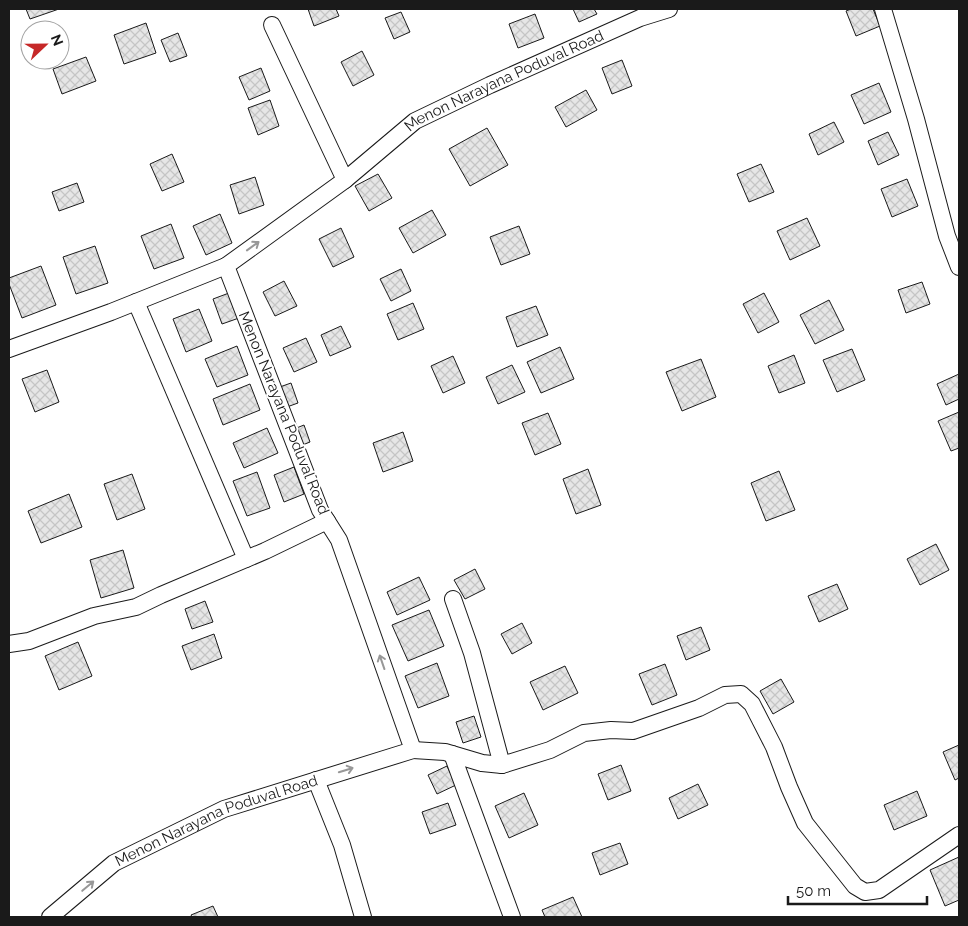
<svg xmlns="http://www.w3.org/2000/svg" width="968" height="926" viewBox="0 0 968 926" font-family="Raleway,sans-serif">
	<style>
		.building { fill: url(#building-cross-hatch); stroke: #1a1a1a }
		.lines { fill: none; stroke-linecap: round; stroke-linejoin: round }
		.minor-casing { stroke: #1a1a1a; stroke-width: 18 }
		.minor { stroke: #fff; stroke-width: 16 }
		.oneway { stroke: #989898 }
		.labels { text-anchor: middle; stroke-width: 4; stroke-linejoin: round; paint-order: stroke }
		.street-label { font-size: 15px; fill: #1a1a1a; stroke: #fff }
	</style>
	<defs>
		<pattern id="building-cross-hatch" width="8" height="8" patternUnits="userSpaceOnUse" patternTransform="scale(1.25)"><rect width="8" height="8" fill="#e6e6e6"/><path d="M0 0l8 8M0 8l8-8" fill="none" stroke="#c5c5c5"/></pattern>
	</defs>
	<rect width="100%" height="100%" fill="#fff"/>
	<path class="building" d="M 26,9 L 59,9 L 30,19 Z
		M 308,9 L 336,9 L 339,16 L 314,26 Z
		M 573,9 L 594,9 L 597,14 L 579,22 Z
		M 851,9 L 873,9 L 880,26 L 856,36 L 846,11 Z
		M 401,12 L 410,32 L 394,39 L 385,18 Z
		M 535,14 L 544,38 L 518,48 L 509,24 Z
		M 146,23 L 156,53 L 124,64 L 114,35 Z
		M 178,33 L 187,56 L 170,62 L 161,40 Z
		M 362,51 L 374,75 L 353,86 L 341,62 Z
		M 86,57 L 96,81 L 62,94 L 53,69 Z
		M 622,60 L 632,86 L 612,94 L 602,68 Z
		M 261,68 L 270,91 L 249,100 L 239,77 Z
		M 879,83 L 891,112 L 864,124 L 851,95 Z
		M 586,90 L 597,110 L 566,127 L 555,107 Z
		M 270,100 L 279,126 L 258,135 L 248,108 Z
		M 834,122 L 844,142 L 818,155 L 809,134 Z
		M 487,128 L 508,165 L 470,186 L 449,149 Z
		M 888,132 L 899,155 L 878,165 L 868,141 Z
		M 172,154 L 184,182 L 162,191 L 150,164 Z
		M 761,164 L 774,192 L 749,202 L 737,174 Z
		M 378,174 L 392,198 L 369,211 L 355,186 Z
		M 255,177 L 264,205 L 239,214 L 230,185 Z
		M 907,179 L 918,206 L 892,217 L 881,189 Z
		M 77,183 L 84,202 L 59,211 L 52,192 Z
		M 432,210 L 446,235 L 413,253 L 399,228 Z
		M 220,214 L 232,243 L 206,255 L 193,226 Z
		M 807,218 L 820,246 L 790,260 L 777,231 Z
		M 171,224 L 184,258 L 154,269 L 141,236 Z
		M 519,226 L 530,254 L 501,265 L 490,237 Z
		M 341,228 L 354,257 L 333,267 L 319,239 Z
		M 95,246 L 108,283 L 76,294 L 63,257 Z
		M 41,266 L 56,305 L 22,318 L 9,284 L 9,278 Z
		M 401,269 L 411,291 L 391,301 L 380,279 Z
		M 284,281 L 297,306 L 275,316 L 263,292 Z
		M 922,282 L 930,304 L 906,313 L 898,290 Z
		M 229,293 L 239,318 L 222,324 L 213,299 Z
		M 764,293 L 779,322 L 758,333 L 743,304 Z
		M 829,300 L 844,330 L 815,344 L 800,315 Z
		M 413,303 L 424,329 L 398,340 L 387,314 Z
		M 536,306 L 548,335 L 517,347 L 506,317 Z
		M 199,309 L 212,341 L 186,352 L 173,319 Z
		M 341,326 L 351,347 L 330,356 L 321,335 Z
		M 306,338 L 317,362 L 294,372 L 283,348 Z
		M 237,346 L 248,375 L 217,387 L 205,359 Z
		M 560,347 L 574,379 L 541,393 L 527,362 Z
		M 852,349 L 865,380 L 837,392 L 823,360 Z
		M 794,355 L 805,383 L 779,393 L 768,366 Z
		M 453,356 L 465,383 L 443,393 L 431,366 Z
		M 701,359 L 716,397 L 682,411 L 666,372 Z
		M 512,365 L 525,392 L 498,404 L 486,377 Z
		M 47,370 L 59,402 L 35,412 L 22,379 Z
		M 959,374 L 959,399 L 946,405 L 937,384 Z
		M 291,383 L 298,403 L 284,408 L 277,388 Z
		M 250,384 L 260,410 L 223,425 L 213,399 Z
		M 959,412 L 959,448 L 951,451 L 938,421 Z
		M 548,413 L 561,444 L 535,455 L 522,423 Z
		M 304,425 L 310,442 L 300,446 L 294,429 Z
		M 267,428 L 278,453 L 244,468 L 233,443 Z
		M 403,432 L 413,461 L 383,472 L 373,443 Z
		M 294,467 L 304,494 L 284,502 L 274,475 Z
		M 588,469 L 601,505 L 576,514 L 563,479 Z
		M 779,471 L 795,510 L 766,521 L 751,483 Z
		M 257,472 L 270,508 L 247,516 L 233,481 Z
		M 132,474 L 145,509 L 117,520 L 104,484 Z
		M 69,494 L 82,527 L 41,543 L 28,511 Z
		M 936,544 L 949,570 L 920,585 L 907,559 Z
		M 123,550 L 134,588 L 101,598 L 90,560 Z
		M 475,569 L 485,589 L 465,599 L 454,580 Z
		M 419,577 L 430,600 L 397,615 L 387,592 Z
		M 837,584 L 848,609 L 819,622 L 808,596 Z
		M 205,601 L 213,622 L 192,629 L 185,609 Z
		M 429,610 L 444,646 L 408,661 L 392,625 Z
		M 522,623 L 532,643 L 512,654 L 501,634 Z
		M 701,627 L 710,650 L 686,660 L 677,636 Z
		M 214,634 L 222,658 L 191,670 L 182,646 Z
		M 78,642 L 92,676 L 59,690 L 45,656 Z
		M 437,663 L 449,696 L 418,708 L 405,676 Z
		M 665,664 L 677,695 L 652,705 L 639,674 Z
		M 565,666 L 578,693 L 543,710 L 530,682 Z
		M 781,679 L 794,702 L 773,714 L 760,691 Z
		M 474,716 L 481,737 L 463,743 L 456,722 Z
		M 959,745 L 959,778 L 955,780 L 943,752 Z
		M 621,765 L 631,791 L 608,800 L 598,774 Z
		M 447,766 L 456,785 L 437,794 L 428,775 Z
		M 698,784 L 708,805 L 678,819 L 669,798 Z
		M 917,791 L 927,816 L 894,830 L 884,805 Z
		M 524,793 L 538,825 L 509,838 L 495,806 Z
		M 448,803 L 456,825 L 430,834 L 422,812 Z
		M 620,843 L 628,864 L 600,875 L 592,853 Z
		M 959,857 L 959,900 L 945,906 L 930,870 Z
		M 573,897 L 582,917 L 545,917 L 542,910 Z
		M 213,906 L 218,917 L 192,917 L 191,915 Z"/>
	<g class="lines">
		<defs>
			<g id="minor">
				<path d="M 883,9 L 916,119 L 947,236 L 959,267"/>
				<path d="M 272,25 L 345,180"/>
				<path d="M 136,302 L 246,559"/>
				<path d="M 9,349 L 111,312 L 226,266"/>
				<path d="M 453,599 L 472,653 L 502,765"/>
				<path d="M 9,644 L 29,641 L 94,616 L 136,607 L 161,595 L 265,551 L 327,521"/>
				<path d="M 413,750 L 445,752 L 482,763 L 502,765 L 550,750 L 584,733 L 611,730 L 633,731 L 699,708 L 725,695 L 741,694 L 752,704 L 774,747 L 789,787 L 805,823 L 855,886 L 865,892 L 879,890 L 959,835"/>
				<path d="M 452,754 L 512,917"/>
				<path d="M 316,780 L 342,845 L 363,917"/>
				<path id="s1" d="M 50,917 L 114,863 L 224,809 L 413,750 L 339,540 L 320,510 L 226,266 L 345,180 L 415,121 L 490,85 L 640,18 L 669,9"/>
			</g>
		</defs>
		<use href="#minor" class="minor-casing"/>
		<use href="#minor" class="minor"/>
	</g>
	<defs><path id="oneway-shaft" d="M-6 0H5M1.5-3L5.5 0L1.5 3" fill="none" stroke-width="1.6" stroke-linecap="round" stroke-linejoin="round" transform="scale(1.25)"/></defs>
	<g class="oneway">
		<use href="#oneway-shaft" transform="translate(253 246) rotate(-36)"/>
		<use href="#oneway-shaft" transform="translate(382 662) rotate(-109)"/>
		<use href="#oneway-shaft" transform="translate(346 770) rotate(-17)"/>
		<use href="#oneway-shaft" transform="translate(88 886) rotate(-40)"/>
	</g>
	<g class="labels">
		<g class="street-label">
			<text dy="5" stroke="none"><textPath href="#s1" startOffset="1260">Menon Narayana Poduval Road</textPath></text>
			<text transform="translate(284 413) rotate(68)" y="5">Menon Narayana Poduval Road</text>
			<text dy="5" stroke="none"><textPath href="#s1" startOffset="195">Menon Narayana Poduval Road</textPath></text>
		</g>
	</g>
	<rect width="968" height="926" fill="none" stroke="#1a1a1a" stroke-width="20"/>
	<g transform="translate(45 45) rotate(68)"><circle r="24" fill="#ffffff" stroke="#a3a3a3"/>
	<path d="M0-4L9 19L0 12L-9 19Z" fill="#c62828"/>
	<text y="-8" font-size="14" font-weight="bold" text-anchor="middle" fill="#1a1a1a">N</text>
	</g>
	<path d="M788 896v8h139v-8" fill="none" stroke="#1a1a1a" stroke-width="2.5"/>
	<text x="796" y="896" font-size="15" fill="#1a1a1a" stroke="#ffffff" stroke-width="4" paint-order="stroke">50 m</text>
</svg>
